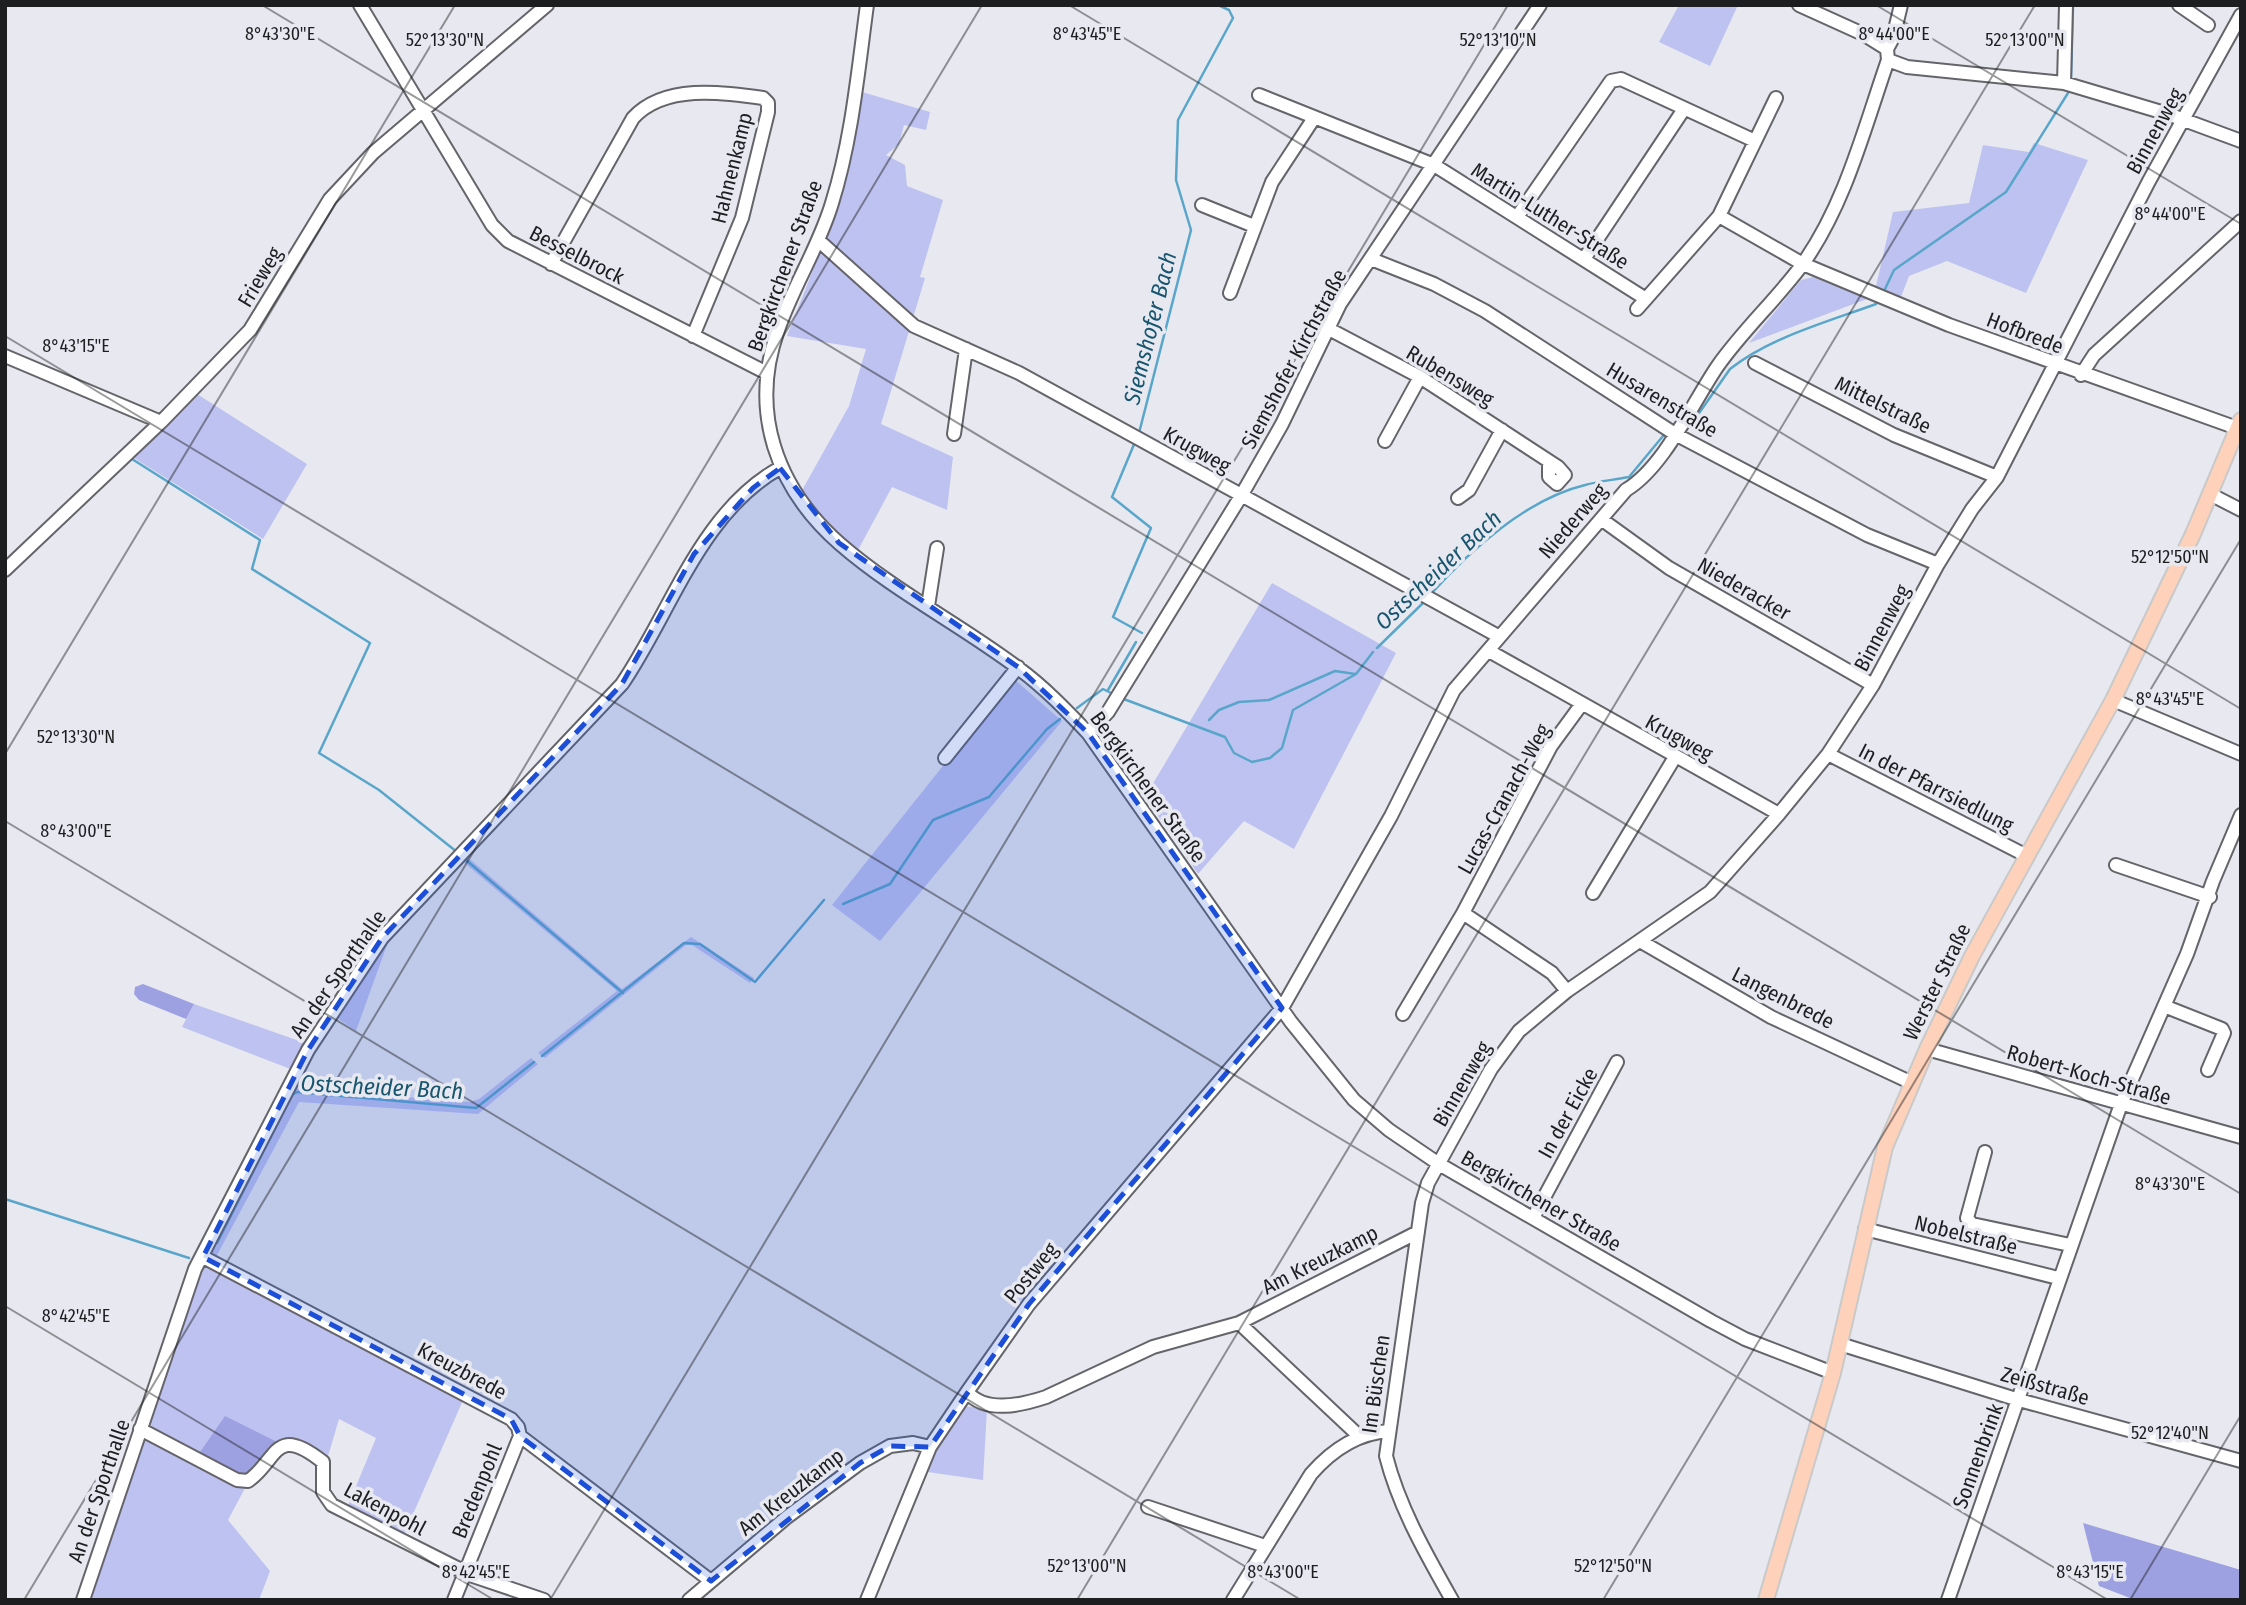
<svg xmlns="http://www.w3.org/2000/svg" width="2246" height="1605" viewBox="0 0 2246 1605" font-family="'Fira Sans Condensed',sans-serif">
	<style>
		.green { fill: #bec2f0 }
		.forest { fill: #9da0e1 }
		.lines { fill: none; stroke-linecap: round; stroke-linejoin: round }
		.stream { stroke: #59a6ca; stroke-width: 2.5 }
		.minor-casing { stroke: #64646a; stroke-width: 16 }
		.major-casing { stroke: #c9c9c9; stroke-width: 18 }
		.minor { stroke: #fff; stroke-width: 12 }
		.major { stroke: #fed1bb; stroke-width: 14 }
		.marked { fill: #1d4ed8; fill-opacity: 0.2; stroke: #1d4ed8; stroke-width: 5; stroke-dasharray: 14 9; stroke-linejoin: round }
		.ticks { fill: none; stroke: #1d1e20; stroke-width: 2; stroke-opacity: 0.45 }
		.labels { text-anchor: middle; stroke-width: 7; stroke-linejoin: round; paint-order: stroke }
		.street-label { font-size: 21px; fill: #1d1e20; stroke: #e8e9f0 }
		.water-label { font-size: 23px; font-style: italic; fill: #18556f; stroke: #e8e9f0 }
		.ticks-label { font-size: 18px; text-anchor: middle; fill: #1d1e20; stroke: #e8e9f0; stroke-width: 7; stroke-linejoin: round; paint-order: stroke }
	</style>
	<rect width="100%" height="100%" fill="#e8e9f0"/>
	<path class="green" d="M 1679,5 L 1738,5 L 1710,66 L 1659,42 Z
		M 862,92 L 930,112 L 926,130 L 904,125 L 899,144 L 886,155 L 905,165 L 907,186 L 943,200 L 920,277 L 925,278 L 881,424 L 953,457 L 947,510 L 892,487 L 857,552 L 800,494 L 849,406 L 866,349 L 787,336 L 842,196 Z
		M 2034,143 L 2088,160 L 2026,293 L 1947,261 L 1909,276 L 1901,297 L 1876,286 L 1893,212 L 1969,203 L 1983,145 L 2029,152 Z
		M 1813,277 L 1867,299 L 1749,343 L 1801,280 Z
		M 197,394 L 307,464 L 263,539 L 134,458 Z
		M 1272,583 L 1396,653 L 1294,849 L 1244,821 L 1198,874 L 1145,797 Z
		M 1013,678 L 1062,721 L 880,941 L 832,905 Z
		M 465,855 L 622,989 L 691,937 L 754,978 L 750,983 L 692,945 L 686,945 L 545,1058 L 538,1053 L 617,991 L 461,860 Z
		M 383,942 L 387,945 L 356,1031 L 334,1016 Z
		M 194,1004 L 308,1044 L 293,1070 L 182,1027 Z
		M 531,1058 L 538,1064 L 478,1114 L 299,1102 L 215,1259 L 208,1253 L 292,1088 L 470,1102 L 479,1099 Z
		M 210,1264 L 464,1398 L 403,1537 L 347,1508 L 376,1438 L 339,1419 L 326,1463 L 290,1444 L 252,1475 L 228,1520 L 270,1571 L 259,1600 L 89,1600 L 199,1271 Z
		M 964,1406 L 987,1409 L 983,1480 L 928,1472 L 934,1454 Z"/>
	<path class="forest" d="M 143,984 L 194,1004 L 186,1019 L 139,1000 L 134,994 L 135,987 Z
		M 225,1416 L 281,1444 L 247,1478 L 198,1455 Z
		M 2083,1523 L 2241,1570 L 2241,1600 L 2135,1600 L 2099,1586 Z"/>
	<g class="lines">
		<path class="stream" d="M 2071,78 L 2073,5
			M 1885,289 L 1894,270 L 2006,192 L 2068,93
			M 1690,426 L 1730,369 C 1771,337 1827,322 1876,304
			M 1139,433 L 1191,230 L 1176,180 L 1178,120 L 1233,18 L 1229,10 L 1218,5
			M 1135,442 L 1112,497 L 1151,528 L 1113,617 L 1142,633
			M 132,459 L 260,540 L 252,569 L 370,643 L 319,753 L 379,790 L 457,852
			M 1431,594 C 1470,550 1527,499 1585,485 C 1599,481 1614,480 1629,477 L 1663,436
			M 1377,648 L 1424,602
			M 1108,690 L 1136,642
			M 1121,698 L 1225,737 L 1234,753 L 1252,762 L 1270,758 L 1282,748 L 1293,710 L 1356,674 L 1373,652
			M 1077,708 L 1103,689 L 1115,695
			M 1209,720 L 1219,710 L 1239,702 L 1269,700 L 1335,671 L 1355,674
			M 466,860 L 623,993
			M 843,904 L 890,884 L 933,820 L 989,797 L 1047,729 L 1060,719
			M 542,1056 L 684,943 L 700,944 L 755,982 L 824,900
			M 5,1199 L 189,1258
			M 217,1243 L 292,1095 L 297,1092 L 476,1108 L 534,1062"/>
		<defs>
			<path id="minor" d="M 360,5 L 492,225 L 508,241 L 767,373
				M 867,5 C 858,71 852,139 832,203 C 819,247 793,286 778,330 C 749,411 776,488 840,544 C 894,591 961,625 1018,668 C 1044,687 1066,710 1088,733 L 1291,1022 L 1354,1100 L 1389,1130 L 1439,1164 L 1711,1321 L 1745,1339 L 1833,1373
				M 1799,5 L 1863,34 L 1887,49
				M 2179,5 L 2208,25
				M 1887,49 L 1893,38 L 1901,5
				M 1888,60 L 1907,67 L 2064,83 L 2168,114 L 2241,141
				M 2064,83 L 2066,5
				M 1259,95 L 1434,165 L 1646,299
				M 1202,205 L 1254,226
				M 1719,216 L 1803,264 L 1949,325 L 2237,428
				M 1517,217 L 1611,81 L 1621,79 L 1755,141
				M 818,240 L 914,326 L 1019,373 L 1498,636
				M 1371,259 L 1434,284 L 1485,311 L 1675,434 L 1867,535 L 1938,564
				M 1584,259 L 1684,109
				M 551,264 L 633,118 C 664,84 722,92 763,98 L 768,103 L 768,112 L 742,218 L 693,336
				M 1230,293 L 1272,182 L 1314,118
				M 1637,309 L 1719,216 L 1776,98
				M 1327,328 L 1420,377 L 1558,467 L 1565,475 L 1557,484 L 1549,477 L 1549,462
				M 5,356 L 161,422
				M 1755,363 L 1894,435 L 1997,477
				M 2081,375 L 2094,355 L 2241,221
				M 954,434 L 966,349
				M 1385,441 L 1420,377
				M 2210,494 L 2241,510
				M 1458,498 L 1469,490 L 1502,430
				M 1601,519 L 1669,568 L 1873,685
				M 5,570 L 161,422 L 250,330 L 330,199 L 373,153 L 547,5
				M 928,606 L 937,548
				M 1489,651 L 1779,814
				M 2113,700 L 2241,754
				M 1088,733 L 1108,712 L 1241,496 L 1282,424 L 1340,304 L 1540,5
				M 1828,754 L 2027,856
				M 945,758 L 1018,667
				M 2116,865 L 2210,897
				M 1593,893 L 1675,757
				M 1463,913 L 1552,973 L 1567,991
				M 1640,941 L 1771,1017 L 1912,1083
				M 2164,1006 L 2222,1029 L 2224,1033 L 2208,1070
				M 1403,1014 L 1463,913 L 1551,746 L 1581,705
				M 1927,1049 L 2241,1137
				M 1985,1152 L 1967,1218 L 1972,1224 L 2070,1245
				M 1533,1218 L 1617,1062
				M 1865,1229 L 2058,1278
				M 203,1257 L 511,1419 L 518,1427 L 520,1436 L 711,1581
				M 1239,1323 L 1359,1436
				M 1840,1344 L 2019,1400 L 2241,1461
				M 967,1392 C 986,1414 1022,1405 1046,1397 L 1153,1347 L 1239,1323 L 1418,1232
				M 140,1429 L 237,1480 L 248,1481 C 278,1460 274,1423 323,1462 L 323,1492 L 332,1505 L 473,1576 L 544,1600
				M 1148,1507 L 1265,1546
				M 83,1600 L 195,1269 L 308,1050 L 382,938 L 622,684 C 670,614 701,511 780,468
				M 454,1600 L 520,1436
				M 689,1600 L 787,1517 L 860,1463 L 890,1446 L 913,1443 L 930,1447
				M 867,1600 L 930,1447 L 967,1392 L 1029,1304 L 1282,1008 L 1391,816 L 1454,690 L 1626,490 C 1664,467 1692,404 1717,367 C 1742,331 1776,300 1802,265 C 1845,205 1864,129 1888,60 L 1887,49
				M 1233,1600 L 1311,1474 C 1332,1450 1357,1433 1389,1431
				M 1452,1600 C 1426,1554 1399,1507 1386,1456 L 1422,1203 L 1428,1183 L 1491,1069 L 1519,1031 L 1567,991 L 1710,892 L 1779,814 L 1828,754 L 1873,685 L 1938,564 L 1972,509 L 1997,477 L 2149,181 L 2241,15
				M 1948,1600 L 2121,1104 L 2187,954 L 2213,881 L 2241,815"/>
			<path id="major" d="M 1766,1600 L 1833,1373 L 1885,1147 L 1927,1049 L 1972,956 L 2113,700 L 2193,534 L 2241,420"/>
		</defs>
		<use href="#minor" class="minor-casing"/>
		<use href="#major" class="major-casing"/>
		<use href="#minor" class="minor"/>
		<use href="#major" class="major"/>
	</g>
	<path class="marked" d="M 780,468 L 839,543 L 1018,667 L 1088,733 L 1282,1008 L 1029,1304 L 930,1447 L 890,1446 L 860,1463 L 711,1581 L 520,1436 L 511,1419 L 203,1257 L 308,1050 L 382,938 L 622,684 L 694,554 L 753,488 Z"/>
	<path class="ticks" d="M 262,5 L 2241,1194M 1069,5 L 2241,709M 1876,5 L 2241,224M 5,336 L 2108,1600M 5,754 L 455,5M 5,821 L 1301,1600M 5,1306 L 494,1600M 24,1600 L 982,5M 550,1600 L 1508,5M 1077,1600 L 2035,5M 1603,1600 L 2241,539M 2130,1600 L 2241,1415"/>
	<g class="labels">
		<g class="street-label">
			<text transform="translate(2155 131) rotate(-61)" y="7">Binnenweg</text>
			<text transform="translate(732 168) rotate(-76)" y="7">Hahnenkamp</text>
			<text transform="translate(1550 216) rotate(32)" y="7">Martin-Luther-Straße</text>
			<text transform="translate(577 255) rotate(27)" y="7">Besselbrock</text>
			<text transform="translate(785 266) rotate(-70)" y="7">Bergkirchener Straße</text>
			<text transform="translate(260 277) rotate(-59)" y="7">Frieweg</text>
			<text transform="translate(2025 333) rotate(21)" y="7">Hofbrede</text>
			<text transform="translate(1294 359) rotate(-62)" y="7">Siemshofer Kirchstraße</text>
			<text transform="translate(1450 376) rotate(31)" y="7">Rubensweg</text>
			<text transform="translate(1662 400) rotate(31)" y="7">Husarenstraße</text>
			<text transform="translate(1883 405) rotate(26)" y="7">Mittelstraße</text>
			<text transform="translate(1197 450) rotate(29)" y="7">Krugweg</text>
			<text transform="translate(1573 521) rotate(-49)" y="7">Niederweg</text>
			<text transform="translate(1744 589) rotate(30)" y="7">Niederacker</text>
			<text transform="translate(1882 628) rotate(-62)" y="7">Binnenweg</text>
			<text transform="translate(1679 738) rotate(29)" y="7">Krugweg</text>
			<text transform="translate(1148 787) rotate(54)" y="7">Bergkirchener Straße</text>
			<text transform="translate(1936 788) rotate(27)" y="7">In der Pfarrsiedlung</text>
			<text transform="translate(1504 799) rotate(-61)" y="7">Lucas-Cranach-Weg</text>
			<text transform="translate(338 974) rotate(-55)" y="7">An der Sporthalle</text>
			<text transform="translate(1937 982) rotate(-64)" y="7">Werster Straße</text>
			<text transform="translate(1783 998) rotate(27)" y="7">Langenbrede</text>
			<text transform="translate(2089 1075) rotate(16)" y="7">Robert-Koch-Straße</text>
			<text transform="translate(1462 1084) rotate(-60)" y="7">Binnenweg</text>
			<text transform="translate(1568 1113) rotate(-61)" y="7">In der Eicke</text>
			<text transform="translate(1541 1201) rotate(30)" y="7">Bergkirchener Straße</text>
			<text transform="translate(1966 1235) rotate(14)" y="7">Nobelstraße</text>
			<text transform="translate(1320 1260) rotate(-27)" y="7">Am Kreuzkamp</text>
			<text transform="translate(1031 1273) rotate(-51)" y="7">Postweg</text>
			<text transform="translate(462 1371) rotate(28)" y="7">Kreuzbrede</text>
			<text transform="translate(1376 1384) rotate(-82)" y="7">Im Büschen</text>
			<text transform="translate(2045 1386) rotate(16)" y="7">Zeißstraße</text>
			<text transform="translate(1978 1456) rotate(-70)" y="7">Sonnenbrink</text>
			<text transform="translate(99 1491) rotate(-71)" y="7">An der Sporthalle</text>
			<text transform="translate(477 1491) rotate(-68)" y="7">Bredenpohl</text>
			<text transform="translate(791 1492) rotate(-38)" y="7">Am Kreuzkamp</text>
			<text transform="translate(385 1509) rotate(28)" y="7">Lakenpohl</text>
		</g>
		<g class="water-label">
			<text transform="translate(1150 328) rotate(-76)" y="8">Siemshofer Bach</text>
			<text transform="translate(1438 570) rotate(-43)" y="8">Ostscheider Bach</text>
			<text transform="translate(382 1087) rotate(3)" y="8">Ostscheider Bach</text>
		</g>
	</g>
	<g class="ticks-label">
		<text x="280" y="40">8°43'30"E</text>
		<text x="1087" y="40">8°43'45"E</text>
		<text x="1894" y="40">8°44'00"E</text>
		<text x="445" y="46">52°13'30"N</text>
		<text x="1498" y="46">52°13'10"N</text>
		<text x="2025" y="46">52°13'00"N</text>
		<text x="2170" y="220">8°44'00"E</text>
		<text x="76" y="352">8°43'15"E</text>
		<text x="2170" y="563">52°12'50"N</text>
		<text x="2170" y="705">8°43'45"E</text>
		<text x="76" y="743">52°13'30"N</text>
		<text x="76" y="837">8°43'00"E</text>
		<text x="2170" y="1190">8°43'30"E</text>
		<text x="76" y="1322">8°42'45"E</text>
		<text x="2170" y="1439">52°12'40"N</text>
		<text x="1087" y="1572">52°13'00"N</text>
		<text x="1613" y="1572">52°12'50"N</text>
		<text x="476" y="1578">8°42'45"E</text>
		<text x="1283" y="1578">8°43'00"E</text>
		<text x="2090" y="1578">8°43'15"E</text>
	</g>
	<rect width="2246" height="1605" fill="none" stroke="#1d1e20" stroke-width="14"/>
</svg>
